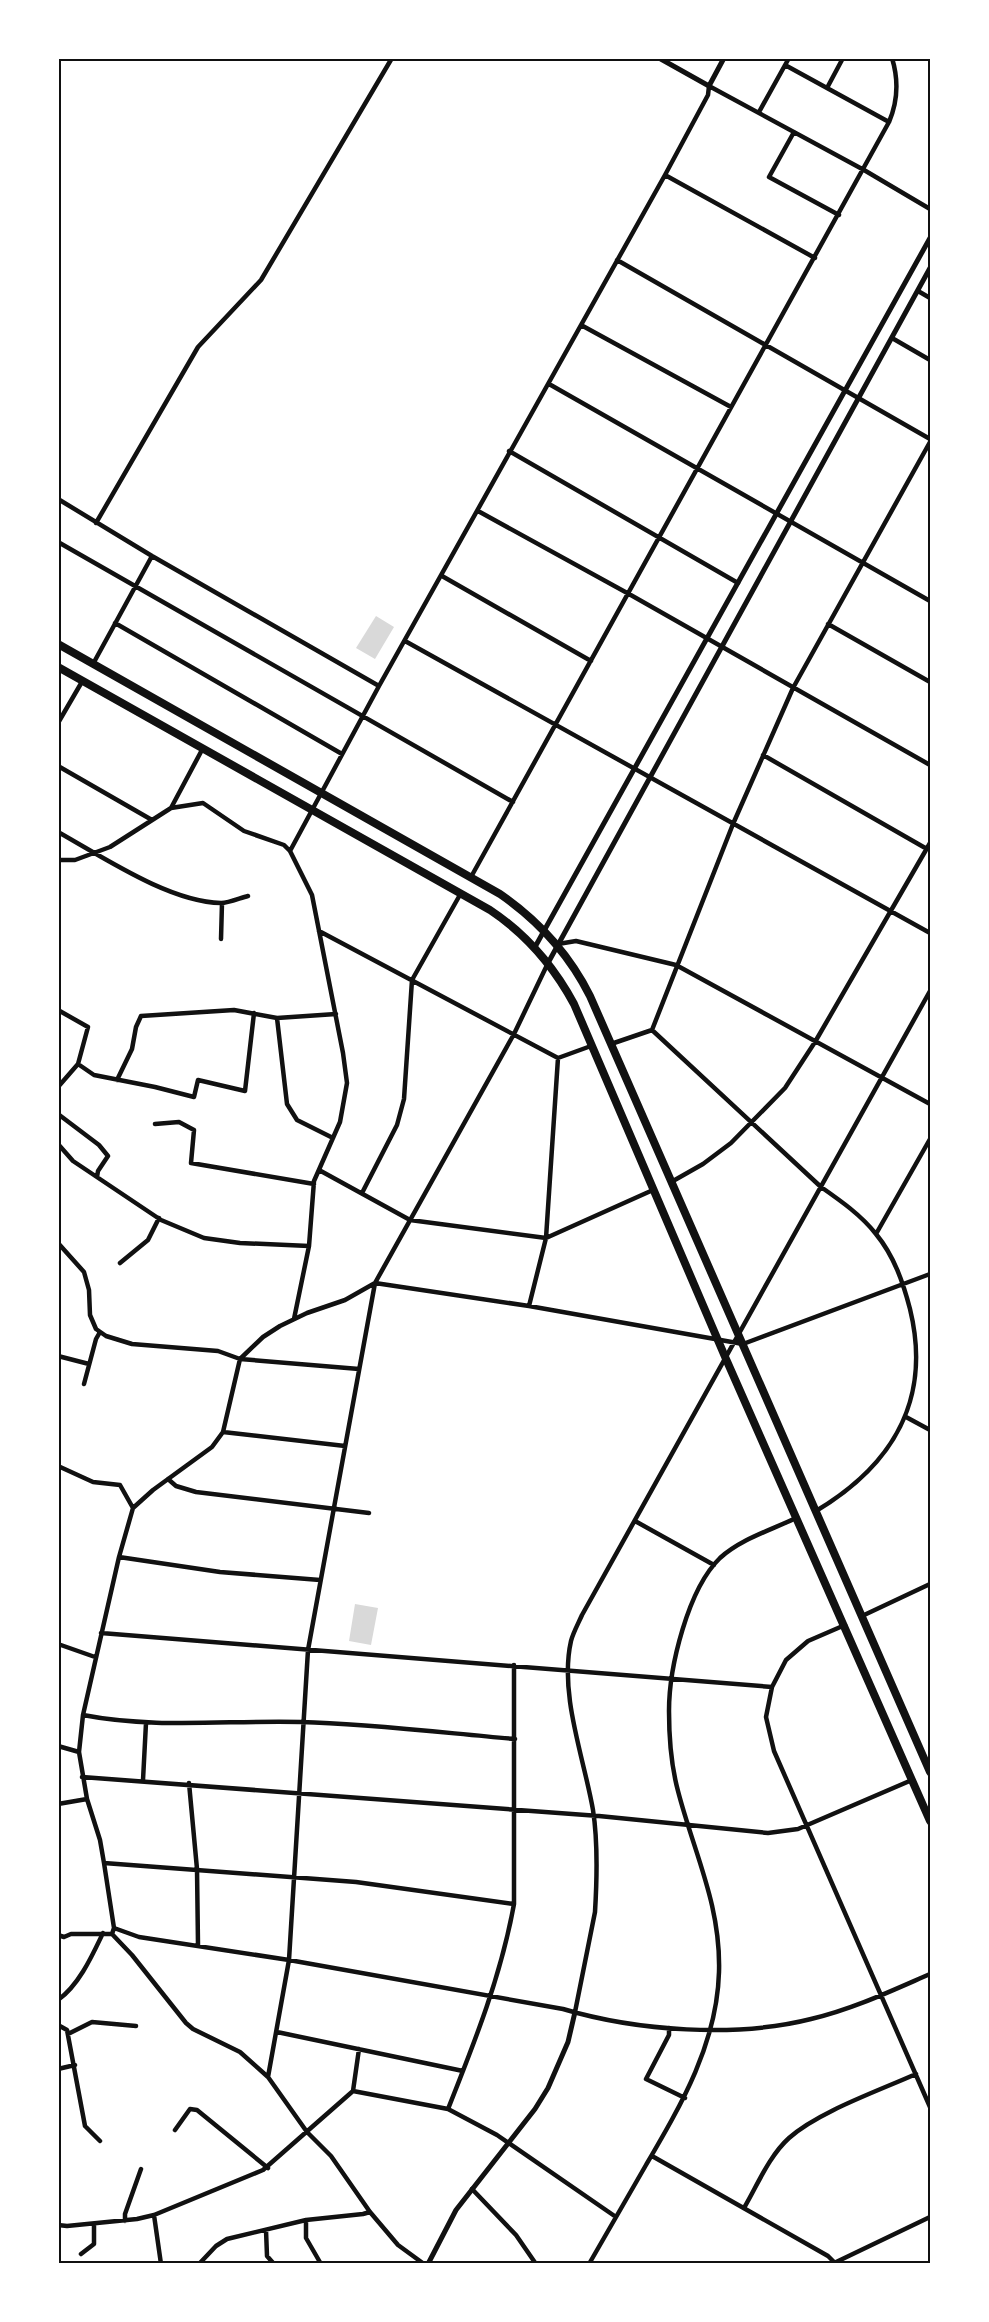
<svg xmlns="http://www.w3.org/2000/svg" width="989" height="2322" viewBox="0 0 989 2322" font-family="Poppins,sans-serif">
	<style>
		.water { fill: #d9d9d9 }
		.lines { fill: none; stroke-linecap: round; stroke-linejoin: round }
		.minor { stroke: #111; stroke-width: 4.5 }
		.tertiary { stroke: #111; stroke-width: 5 }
		.trunk { stroke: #111; stroke-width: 8 }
		.neatline { fill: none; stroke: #111; stroke-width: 2 }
	</style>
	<rect width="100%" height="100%" fill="#fff"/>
	<path class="water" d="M 376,616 L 394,627 L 375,659 L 356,648 Z
		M 355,1604 L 378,1608 L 371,1645 L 349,1641 Z"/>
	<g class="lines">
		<path class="minor" d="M 785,65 L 889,122
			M 827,88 L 843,58
			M 759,112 L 789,58
			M 794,132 L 769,177 L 839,215
			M 665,175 L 815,258
			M 617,260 L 930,439
			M 918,291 L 930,298
			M 581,325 L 731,407
			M 892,338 L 930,360
			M 549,384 L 930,601
			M 509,451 L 738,583
			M 58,499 L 152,556 L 379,686
			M 478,511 L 629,594 L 930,765
			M 96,523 L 198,347 L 261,280 L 392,58
			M 58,542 L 513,802
			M 442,576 L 591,661
			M 115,623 L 342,754
			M 828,624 L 930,682
			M 405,641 L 930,933
			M 93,664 L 152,556
			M 58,723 L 83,680
			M 763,755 L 927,849
			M 58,766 L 152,820
			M 171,808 L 203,803 L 244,831 L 284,845 L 290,851 L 312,895 L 343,1053 L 347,1083 L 340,1122 L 314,1181 L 309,1246 L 294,1319
			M 58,832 C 103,857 169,902 221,903 C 229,903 240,898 248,896
			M 290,851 L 379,686 L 665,175 L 708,95 L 709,86 L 864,170 L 930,209
			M 58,860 L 75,860 L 110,847 L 171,808 L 203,748
			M 471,877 L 889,122 C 898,101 899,81 892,58
			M 319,931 L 558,1058 L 591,1046
			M 221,939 L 222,903
			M 558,944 L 576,941 L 676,965 L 930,1104
			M 58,1010 L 88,1027 L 78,1064 L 58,1087
			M 277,1018 L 287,1104 L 297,1120 L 333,1138
			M 652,1030 L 733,824 L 793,688 L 930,442
			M 611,1044 L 652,1030 L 821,1187 C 841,1201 861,1215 876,1234 C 894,1256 903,1282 910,1309 C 932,1399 893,1465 816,1511
			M 78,1064 L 94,1075 L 155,1087 L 194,1097 L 198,1080 L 245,1091 L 254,1013
			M 117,1080 L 132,1049 L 136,1027 L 141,1016 L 234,1010 L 277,1018 L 336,1014
			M 58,1114 L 99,1145 L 108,1156 L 98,1171 L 97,1177
			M 155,1124 L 179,1122 L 194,1130 L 191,1163 L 314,1184
			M 58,1144 L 73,1161 L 161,1220 L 204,1238 L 240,1243 L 309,1246
			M 319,1170 L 410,1220 L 546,1238 L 653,1190
			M 673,1181 L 703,1164 L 731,1143 L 785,1088 L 815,1042 L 930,843
			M 362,1193 L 397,1125 L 404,1099 L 412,980 L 461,893
			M 876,1234 L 930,1139
			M 58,1243 L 84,1272 L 89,1290 L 90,1315 L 96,1329 L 106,1336 L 132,1344 L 218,1351 L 240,1359 L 359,1369
			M 120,1263 L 148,1240 L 159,1218
			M 529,1306 L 546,1238 L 558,1058
			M 58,1356 L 89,1364
			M 84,1384 L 96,1339 L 100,1332
			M 906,1417 L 930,1430
			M 223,1432 L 345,1446
			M 58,1466 L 93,1482 L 120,1485 L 133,1508
			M 168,1479 L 176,1486 L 196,1492 L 369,1513
			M 635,1521 L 714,1565
			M 119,1557 L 220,1572 L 320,1580
			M 862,1616 L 930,1584
			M 845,1625 L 808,1641 L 786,1660 L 772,1687 L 766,1717 L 774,1751 L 930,2107
			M 101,1633 L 772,1687
			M 58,1644 L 95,1657
			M 83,1715 C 155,1729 228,1720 301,1722 C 372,1724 445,1733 515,1739
			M 58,1746 L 79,1752
			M 82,1777 L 599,1816 L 768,1833 L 798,1829 L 912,1780
			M 143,1780 L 146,1723
			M 189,1783 L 197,1869 L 198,1945
			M 58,1804 L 87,1799
			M 104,1863 L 356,1882 L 514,1904
			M 114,1928 L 139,1937 L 289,1960 L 563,2009 C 637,2031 736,2038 811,2019 C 853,2009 891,1991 930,1974
			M 58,1935 L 64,1937 L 71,1934 L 112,1934
			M 58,2000 C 79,1985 92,1956 103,1933
			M 575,2012 L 595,1912 C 597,1879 598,1842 593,1810 C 584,1758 559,1694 571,1641 C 573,1633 578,1624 582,1615 L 930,991
			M 58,2025 L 67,2030 L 85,2126 L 100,2141
			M 669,2028 L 669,2035 L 646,2079 L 685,2098
			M 277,2032 L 463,2071
			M 68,2034 L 92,2022 L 136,2026
			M 58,2069 L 75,2065
			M 268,2077 L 289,1960 L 308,1650 L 375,1283 L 514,1034 L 548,963
			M 353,2091 L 359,2049
			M 448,2109 C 475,2041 501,1976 514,1904 L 514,1665
			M 175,2130 L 190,2109 L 197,2110 L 268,2168
			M 652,2156 L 828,2256 L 836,2264
			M 472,2189 L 516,2235 L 536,2264
			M 744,2208 C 757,2186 769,2156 789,2138 C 818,2112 878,2091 916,2074
			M 154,2215 L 161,2264
			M 306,2220 L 306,2238 L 321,2264
			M 125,2221 L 125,2214 L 141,2169
			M 58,2225 L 67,2226 L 137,2219 L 154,2215 L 263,2170 L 353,2091 L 448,2109 L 497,2135 L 616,2217
			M 266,2230 L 267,2256 L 274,2264
			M 81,2254 L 94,2244 L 94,2224
			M 199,2264 L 216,2246 L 227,2239 L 306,2220 L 363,2214 L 370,2212
			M 424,2264 L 398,2245 L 370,2212 L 331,2156 L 307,2132 L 268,2077 L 240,2052 L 193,2029 L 186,2023 L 132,1955 L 112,1934 L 114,1928 L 104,1863 L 100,1840 L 87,1799 L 79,1752 L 83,1715 L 119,1557 L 133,1508 L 153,1490 L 212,1447 L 223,1432 L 240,1359 L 263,1337 L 280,1326 L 307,1313 L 345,1300 L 375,1283 L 529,1306 L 743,1344 L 930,1274
			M 589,2264 C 608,2231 627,2198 646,2165 C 681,2105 717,2044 719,1972 C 721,1905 694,1853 678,1791 C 671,1765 669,1738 669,1711 C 669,1667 688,1589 720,1558 C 741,1539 771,1530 796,1518
			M 832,2264 L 930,2217"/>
		<path class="tertiary" d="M 659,58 L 709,86 L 724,58
			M 535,947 L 930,238
			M 548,963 L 930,268
			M 428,2264 L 456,2210 L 535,2109 L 548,2088 L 568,2042 L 575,2012"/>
		<path class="trunk" d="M 58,644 L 500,894 C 539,921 569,954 590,996 L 930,1772
			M 58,667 L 490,910 C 526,934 553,965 574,1004 L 726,1359 L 930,1821"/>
	</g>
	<rect width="989" height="2322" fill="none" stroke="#ffffff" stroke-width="120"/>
	<rect x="60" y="60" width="869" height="2202" class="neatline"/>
</svg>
